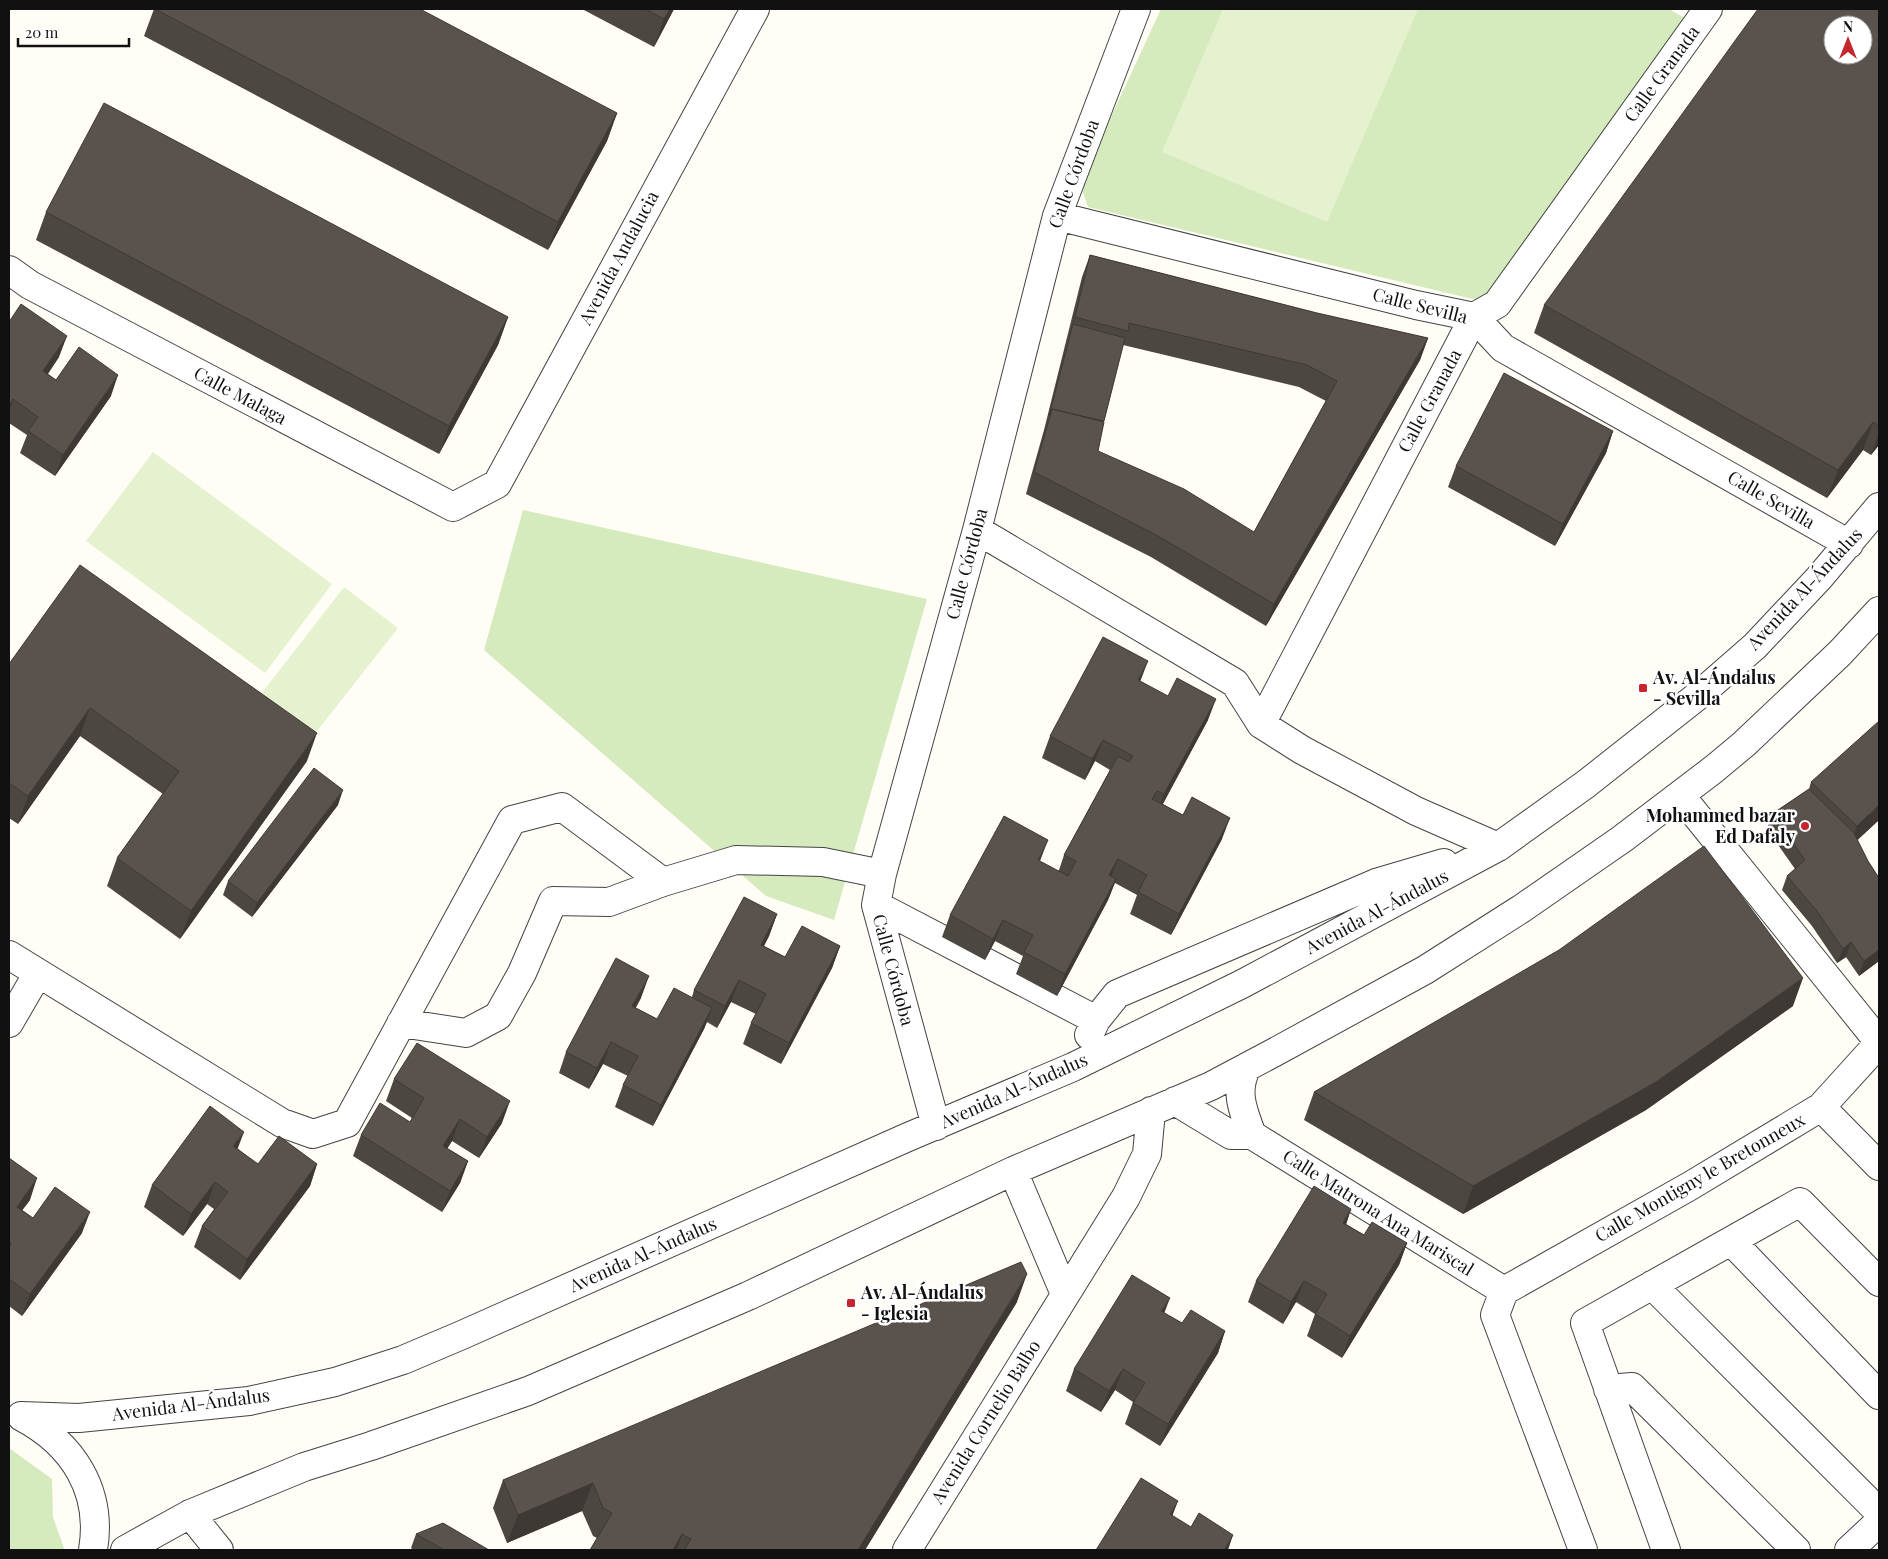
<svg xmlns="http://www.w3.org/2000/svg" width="1888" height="1559" viewBox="0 0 1888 1559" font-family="'Playfair Display',serif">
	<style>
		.green { fill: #d5ebbd }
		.pitch { fill: #e6f2cf }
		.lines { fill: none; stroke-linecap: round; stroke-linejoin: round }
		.minor-casing { stroke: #444; stroke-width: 30 }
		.minor { stroke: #fff; stroke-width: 28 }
		.wall { fill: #4d4742; fill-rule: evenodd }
		.shaded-wall { fill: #3f3936 }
		.building { fill: #5a524d; stroke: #3f3936; fill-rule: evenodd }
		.poi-dot { fill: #c4262e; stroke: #fff; stroke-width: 2 }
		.labels { text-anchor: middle; stroke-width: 5; stroke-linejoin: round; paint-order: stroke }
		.street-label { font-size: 18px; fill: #111; stroke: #fff }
		.poi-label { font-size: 18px; font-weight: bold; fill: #111; stroke: #fff; text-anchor: start }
	</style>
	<rect width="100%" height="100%" fill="#fffdf5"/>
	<path class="green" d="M 1161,9 L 1669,9 L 1690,21 L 1485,302 L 1088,207 L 1080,184 Z
		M 523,510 L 927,599 L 834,920 L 766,896 L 484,650 Z
		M 9,1448 L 52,1479 L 53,1517 L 64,1548 L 62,1550 L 9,1550 Z"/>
	<path class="pitch" d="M 1223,9 L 1418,9 L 1327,222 L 1162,152 Z
		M 153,452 L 332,584 L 265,673 L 86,541 Z
		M 344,587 L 398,628 L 314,735 L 261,694 Z"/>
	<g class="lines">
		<defs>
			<path id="minor" d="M 1057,216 L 1416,305 L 1474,317 L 1503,348 L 1849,544
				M 9,270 L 30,285 L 453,507 L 497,484 L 755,9
				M 977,530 L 1235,683 L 1261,724 L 1302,750 L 1416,811 L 1498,847
				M 1261,724 L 1474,317 L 1497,304 L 1708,9
				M 1680,795 L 1879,1042
				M 876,905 L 1096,1020 L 1089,1035
				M 9,955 L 282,1123 L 313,1134 L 347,1123 L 512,820 L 562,807 L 663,882 L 736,860 L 823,862 L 882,874
				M 1096,1020 L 1117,994 L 1376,883 L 1444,863
				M 9,1023 L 38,973
				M 401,1023 L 466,1033 L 498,1016 L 522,973 L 553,901 L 609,902 L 663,882
				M 1247,1067 C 1234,1091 1243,1111 1252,1135
				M 1175,1101 L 1231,1135 L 1252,1135
				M 1821,1107 L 1879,1166
				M 936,1126 L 876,905 L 882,874 L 977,530 L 1057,216 L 1136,9
				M 1252,1135 L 1504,1291
				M 1013,1171 L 1065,1294
				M 1731,1241 L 1879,1395
				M 1652,1285 L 1879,1512
				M 1504,1291 L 1690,1186 L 1821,1107 L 1879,1043
				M 1504,1291 L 1495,1315 L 1583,1550
				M 1608,1389 L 1632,1387 L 1796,1550
				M 21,1416 L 79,1418 L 249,1401 L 335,1382 L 403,1360 L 462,1335 L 908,1137 L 1073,1067 L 1242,984 L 1498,847 L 1586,784 L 1700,694 L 1755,646 L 1819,578 L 1879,507
				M 22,1417 C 73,1444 103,1491 93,1550
				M 190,1514 L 219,1550
				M 125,1550 L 190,1514 L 304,1467 L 371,1446 L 528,1391 L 748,1296 L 1013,1171 L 1211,1086 L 1275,1052 L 1425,970 L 1521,909 L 1622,839 L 1714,769 L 1744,744 L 1840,653 L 1879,611
				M 907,1550 L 1126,1197 L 1147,1154 L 1151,1111
				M 1666,1550 L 1585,1323 L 1800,1202 L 1879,1282
				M 1849,1550 L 1879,1522"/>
		</defs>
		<use href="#minor" class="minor-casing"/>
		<use href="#minor" class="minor"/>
	</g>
	<path class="wall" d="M 154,9 L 617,113 L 607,141 L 548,250 L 144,36 Z
		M 582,9 L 674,9 L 654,47 Z
		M 1879,9 L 1879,445 L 1871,455 L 1863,450 L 1827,498 L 1534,333 L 1544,305 Z
		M 46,212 L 508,317 L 498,345 L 439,454 L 36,240 Z
		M 1090,255 L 1317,313 L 1428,338 L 1420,360 L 1266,626 L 1151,557 L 1026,494 L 1044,430 L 1082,277 ZM 1123,345 L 1299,387 L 1326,401 L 1254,532 L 1098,451 L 1104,421 Z
		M 9,322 L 59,357 L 48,374 L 56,380 L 111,396 L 55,476 L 20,453 L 27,435 L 9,423 Z
		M 1613,431 L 1606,453 L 1555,546 L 1448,487 L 1456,466 Z
		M 9,664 L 307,761 L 180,939 L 107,886 L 117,858 L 163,794 L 80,736 L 18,824 L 9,818 Z
		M 1140,682 L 1208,720 L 1163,804 L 1222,839 L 1171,935 L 1130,914 L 1137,895 L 1115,883 L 1108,900 L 1057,996 L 1016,974 L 1023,956 L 995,941 L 985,960 L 942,937 L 950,915 L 1059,870 L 1064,855 L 1110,770 L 1095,761 L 1085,780 L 1042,758 L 1050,736 Z
		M 1811,782 L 1879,820 L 1857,840 L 1868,861 L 1879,878 L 1879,961 L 1859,976 L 1846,957 L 1837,963 L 1812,926 L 1782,890 L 1787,876 L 1795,869 L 1767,829 L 1772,814 L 1809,789 Z
		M 338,805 L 252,917 L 223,895 L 228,881 Z
		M 777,914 L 769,936 L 764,946 L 785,957 L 840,946 L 832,968 L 781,1064 L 743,1044 L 751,1023 L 756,1014 L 731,1002 L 717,1028 L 707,1022 L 704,1029 L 653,1126 L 615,1107 L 623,1085 L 628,1076 L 603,1064 L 589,1089 L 559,1073 L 566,1052 L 641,998 L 635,1008 L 657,1019 L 692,997 L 694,990 Z
		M 1793,1006 L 1646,1110 L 1463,1214 L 1304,1120 L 1314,1092 Z
		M 394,1079 L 502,1123 L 479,1158 L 452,1141 L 447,1148 L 468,1161 L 460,1183 L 442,1212 L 353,1156 L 361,1135 L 410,1122 L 412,1118 L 386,1101 Z
		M 238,1149 L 258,1164 L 317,1164 L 310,1186 L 240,1280 L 194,1247 L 202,1226 L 214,1209 L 207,1204 L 183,1236 L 144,1207 L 152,1185 Z
		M 9,1158 L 30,1200 L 22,1210 L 33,1218 L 82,1233 L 22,1316 L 9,1306 Z
		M 1351,1209 L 1346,1224 L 1364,1235 L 1407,1243 L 1399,1265 L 1342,1358 L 1307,1336 L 1315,1314 L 1296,1302 L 1283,1324 L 1248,1302 L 1256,1281 Z
		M 1017,1302 L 865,1550 L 590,1550 L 597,1538 L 593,1536 L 582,1511 L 507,1543 L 493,1508 L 503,1480 Z
		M 1164,1313 L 1182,1323 L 1225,1331 L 1218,1353 L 1160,1446 L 1125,1424 L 1133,1402 L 1115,1390 L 1101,1412 L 1066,1391 L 1074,1369 Z
		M 416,1534 L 489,1550 L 414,1550 L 411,1548 Z"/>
	<path class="shaded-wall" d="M 670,9 L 674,9 L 654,47 L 664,19 Z
		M 617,113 L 607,141 L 548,250 L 558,222 Z
		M 508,317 L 498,345 L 439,454 L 449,426 Z
		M 67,336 L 59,357 L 35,392 L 43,371 Z
		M 1428,338 L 1420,360 L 1266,626 L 1274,604 Z
		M 118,375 L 111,396 L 55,476 L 63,455 Z
		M 13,399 L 9,412 L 9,406 Z
		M 1873,422 L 1863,450 L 1827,498 L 1838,470 Z
		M 1613,431 L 1606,453 L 1555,546 L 1563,524 Z
		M 1879,433 L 1879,445 L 1871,455 Z
		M 1148,661 L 1140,682 L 1138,680 Z
		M 1216,699 L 1208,720 L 1156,816 L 1164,794 Z
		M 90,708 L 80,736 L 18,824 L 28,796 Z
		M 317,733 L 307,761 L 180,939 L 191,911 Z
		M 1103,740 L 1095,761 L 1085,780 L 1092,759 Z
		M 343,790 L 338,805 L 252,917 L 257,903 Z
		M 1879,805 L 1879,820 L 1849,848 L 1857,826 Z
		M 1230,818 L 1222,839 L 1171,935 L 1179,914 Z
		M 1048,840 L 1040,861 L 1038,860 Z
		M 1118,859 L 1110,880 L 1109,875 Z
		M 1116,879 L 1108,900 L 1057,996 L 1065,974 Z
		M 777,914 L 769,936 L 753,966 L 761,945 Z
		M 1003,920 L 995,941 L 985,960 L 993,939 Z
		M 1851,942 L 1846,957 L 1837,963 L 1843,949 Z
		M 840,946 L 832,968 L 781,1064 L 789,1043 Z
		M 1879,950 L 1879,961 L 1859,976 L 1864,961 Z
		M 649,976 L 641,998 L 625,1028 L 632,1006 Z
		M 1803,978 L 1793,1006 L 1646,1110 L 1463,1214 L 1473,1186 Z
		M 739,980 L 731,1002 L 717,1028 L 725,1006 Z
		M 712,1008 L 704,1029 L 653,1126 L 661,1105 Z
		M 611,1042 L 603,1064 L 589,1089 L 597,1068 Z
		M 510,1101 L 502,1123 L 479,1158 L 487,1137 Z
		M 460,1119 L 452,1141 L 436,1167 L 443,1146 Z
		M 244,1132 L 236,1153 L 233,1146 Z
		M 468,1161 L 460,1183 L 442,1212 L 450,1191 Z
		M 317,1164 L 310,1186 L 240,1280 L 247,1259 Z
		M 37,1178 L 30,1200 L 9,1228 L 17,1207 Z
		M 215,1182 L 207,1204 L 183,1236 L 191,1214 Z
		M 1351,1209 L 1344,1231 L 1343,1223 Z
		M 90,1212 L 82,1233 L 22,1316 L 30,1294 Z
		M 1407,1243 L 1399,1265 L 1342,1358 L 1350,1336 Z
		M 1027,1274 L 1017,1302 L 865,1550 L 858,1550 Z
		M 1304,1281 L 1296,1302 L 1283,1324 L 1291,1302 Z
		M 1170,1298 L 1162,1319 L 1161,1311 Z
		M 1225,1331 L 1218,1353 L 1160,1446 L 1168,1424 Z
		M 1123,1369 L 1115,1390 L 1101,1412 L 1109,1391 Z
		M 593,1483 L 582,1511 L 507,1543 L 518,1515 Z
		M 1178,1501 L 1170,1522 L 1170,1514 Z
		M 682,1534 L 677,1550 L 673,1550 Z
		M 1233,1535 L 1228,1550 L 1224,1550 Z"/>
	<path class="building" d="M 155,9 L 420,9 L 617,113 L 558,222 Z
		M 645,9 L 670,9 L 664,19 Z
		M 1758,9 L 1879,9 L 1879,426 L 1873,422 L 1838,470 L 1544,305 ZM 1833,25 L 1863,25 L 1863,55 L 1833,55 Z
		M 104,103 L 508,317 L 449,426 L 46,212 Z
		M 1090,255 L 1317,313 L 1428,338 L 1274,604 L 1158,536 L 1034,472 L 1052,409 L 1104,422 L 1098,451 L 1184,489 L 1254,532 L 1337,381 L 1307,365 L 1129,323 L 1128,331 L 1075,317 Z
		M 21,304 L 67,336 L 43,371 L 56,380 L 79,347 L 118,375 L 63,455 L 28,431 L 38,417 L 13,399 L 9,406 L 9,322 Z
		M 1073,324 L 1125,338 L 1104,421 L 1052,409 L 1049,416 Z
		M 1504,373 L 1613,431 L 1563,524 L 1456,466 Z
		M 80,565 L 317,733 L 191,911 L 117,858 L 179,771 L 90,708 L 28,796 L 9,783 L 9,664 Z
		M 1103,637 L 1148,661 L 1138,680 L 1168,696 L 1177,678 L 1216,699 L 1164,794 L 1157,791 L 1152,799 L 1183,815 L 1192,797 L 1230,818 L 1179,914 L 1138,892 L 1147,875 L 1118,859 L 1109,875 L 1116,879 L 1065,974 L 1024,952 L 1033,935 L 1003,920 L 993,939 L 950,915 L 1004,816 L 1048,840 L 1038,860 L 1068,876 L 1076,861 L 1064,855 L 1118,756 L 1129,762 L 1133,756 L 1103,740 L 1092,759 L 1050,736 Z
		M 1879,721 L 1879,805 L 1857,826 L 1811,782 Z
		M 314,768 L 343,790 L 257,903 L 228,881 Z
		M 1809,789 L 1854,833 L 1868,861 L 1879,878 L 1879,950 L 1864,961 L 1851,942 L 1843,949 L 1817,911 L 1787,876 L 1805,860 L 1772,814 Z
		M 1704,846 L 1803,978 L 1656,1082 L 1473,1186 L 1314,1092 L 1559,950 Z
		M 744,897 L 777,914 L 761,945 L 785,957 L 802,926 L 840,946 L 789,1043 L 751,1023 L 766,994 L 739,980 L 725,1006 L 694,990 Z
		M 616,958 L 649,976 L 632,1006 L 657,1019 L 674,988 L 712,1008 L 661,1105 L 623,1085 L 638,1056 L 611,1042 L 597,1068 L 566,1052 Z
		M 417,1043 L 510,1101 L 487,1137 L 460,1119 L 443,1146 L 468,1161 L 450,1191 L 361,1135 L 380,1103 L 410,1122 L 424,1098 L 394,1079 Z
		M 210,1106 L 244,1132 L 233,1146 L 258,1164 L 279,1136 L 317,1164 L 247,1259 L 202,1226 L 228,1192 L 215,1182 L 191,1214 L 152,1185 Z
		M 9,1158 L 37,1178 L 17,1207 L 33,1218 L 55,1187 L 90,1212 L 30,1294 L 9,1279 L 9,1247 L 11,1243 L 9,1242 Z
		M 1314,1186 L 1351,1209 L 1343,1223 L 1364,1235 L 1372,1222 L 1407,1243 L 1350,1336 L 1315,1314 L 1327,1294 L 1304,1281 L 1291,1302 L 1256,1281 Z
		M 1021,1262 L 1027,1274 L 858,1550 L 684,1550 L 691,1539 L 682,1534 L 673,1550 L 590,1550 L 612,1513 L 603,1508 L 593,1483 L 518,1515 L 503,1480 Z
		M 1132,1275 L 1170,1298 L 1161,1311 L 1182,1323 L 1191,1310 L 1225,1331 L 1168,1424 L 1133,1403 L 1145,1383 L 1123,1369 L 1109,1391 L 1074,1369 Z
		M 1141,1478 L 1178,1501 L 1170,1514 L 1191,1527 L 1199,1513 L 1233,1535 L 1224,1550 L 1096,1550 Z
		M 443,1523 L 489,1550 L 444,1550 L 416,1534 Z"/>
	<g class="poi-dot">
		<rect x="1638" y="683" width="10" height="10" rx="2.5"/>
		<circle cx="1805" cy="826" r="5"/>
		<rect x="846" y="1298" width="10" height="10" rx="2.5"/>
	</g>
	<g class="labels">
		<g class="street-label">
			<text transform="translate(1662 74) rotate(-54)" y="6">Calle Granada</text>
			<text transform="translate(1074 174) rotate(-70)" y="6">Calle Córdoba</text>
			<text transform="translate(619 258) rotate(-62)" y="6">Avenida Andalucia</text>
			<text transform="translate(1420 306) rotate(14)" y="6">Calle Sevilla</text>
			<text transform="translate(240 396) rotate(28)" y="6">Calle Malaga</text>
			<text transform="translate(1430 401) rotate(-62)" y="6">Calle Granada</text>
			<text transform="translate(1771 500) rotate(30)" y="6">Calle Sevilla</text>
			<text transform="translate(967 564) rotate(-75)" y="6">Calle Córdoba</text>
			<text transform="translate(1805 589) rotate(-47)" y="6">Avenida Al-Ándalus</text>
			<text transform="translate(1377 912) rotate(-28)" y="6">Avenida Al-Ándalus</text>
			<text transform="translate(893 970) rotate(75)" y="6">Calle Córdoba</text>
			<text transform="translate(1014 1091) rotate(-24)" y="6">Avenida Al-Ándalus</text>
			<text transform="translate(1700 1178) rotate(-30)" y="6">Calle Montigny le Bretonneux</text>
			<text transform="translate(1378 1213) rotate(32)" y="6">Calle Matrona Ana Mariscal</text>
			<text transform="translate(643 1255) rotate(-24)" y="6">Avenida Al-Ándalus</text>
			<text transform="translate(191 1405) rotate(-7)" y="6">Avenida Al-Ándalus</text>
			<text transform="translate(986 1422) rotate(-58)" y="6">Avenida Cornelio Balbo</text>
		</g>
		<g class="poi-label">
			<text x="1653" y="684">Av. Al-Ándalus<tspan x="1653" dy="21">- Sevilla</tspan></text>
			<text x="1795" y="822" text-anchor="end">Mohammed bazar<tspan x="1795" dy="21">Ed Dafaly</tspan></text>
			<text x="861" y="1299">Av. Al-Ándalus<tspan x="861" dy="21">- Iglesia</tspan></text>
		</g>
	</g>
	<rect width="1888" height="1559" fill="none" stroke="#111111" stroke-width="20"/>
	<g transform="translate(1848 40)"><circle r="24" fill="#ffffff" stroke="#a0a0a0"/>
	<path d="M0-4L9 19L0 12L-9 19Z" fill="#c4262e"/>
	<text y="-8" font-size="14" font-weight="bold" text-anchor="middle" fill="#111111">N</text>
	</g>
	<path d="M18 38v8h111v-8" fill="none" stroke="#111111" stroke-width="2.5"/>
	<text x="25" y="38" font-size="15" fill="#111111" stroke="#ffffff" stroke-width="4" paint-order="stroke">20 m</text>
</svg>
